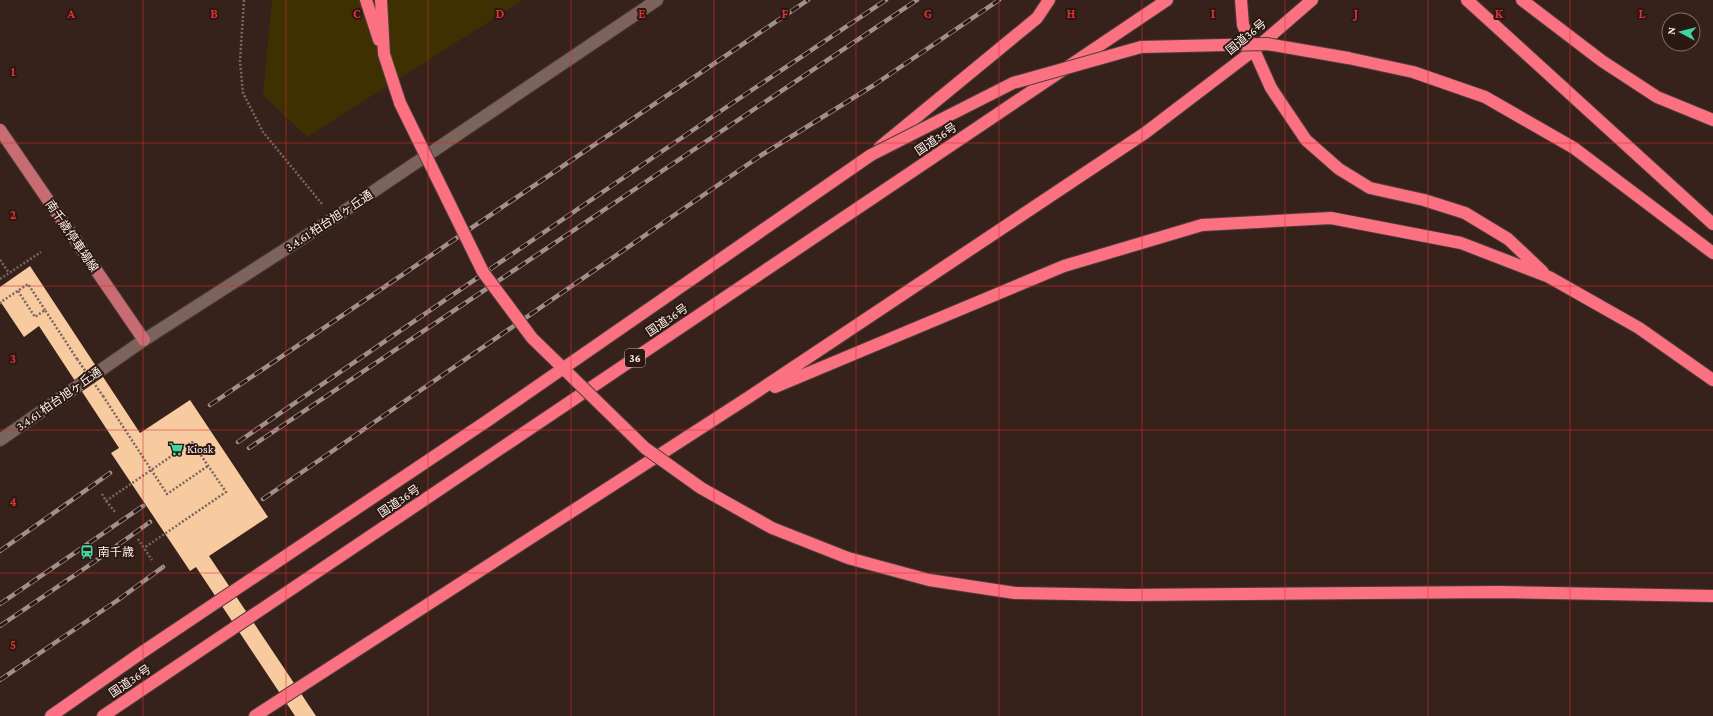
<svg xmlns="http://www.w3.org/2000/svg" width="1713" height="716" viewBox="0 0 1713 716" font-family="'Crimson Pro','Noto Sans JP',serif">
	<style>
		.green { fill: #3e3001 }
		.building { fill: #f7caa0 }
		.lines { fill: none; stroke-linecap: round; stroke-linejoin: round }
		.minor-casing { stroke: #4e3e38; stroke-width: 14 }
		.major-casing { stroke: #4e3e38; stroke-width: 14 }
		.highway-casing { stroke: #4e3e38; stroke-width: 14 }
		.path { stroke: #786660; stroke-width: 2.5; stroke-dasharray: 2 2; stroke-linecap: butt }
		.minor { stroke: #7c645c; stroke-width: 12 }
		.major { stroke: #c86c73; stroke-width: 12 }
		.highway { stroke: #fb7182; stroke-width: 12 }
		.rail-casing { stroke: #a1908a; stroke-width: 4.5 }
		.rail { stroke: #2b1812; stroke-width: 3; stroke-dasharray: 9; stroke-linecap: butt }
		.highway-bridge-casing { stroke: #4e3e38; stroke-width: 14; stroke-linecap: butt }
		.path-bridge { stroke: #786660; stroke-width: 2.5; stroke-dasharray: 2 2; stroke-linecap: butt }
		.highway-bridge { stroke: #fb7182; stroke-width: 12 }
		.grid { fill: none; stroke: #d83232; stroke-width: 1; stroke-opacity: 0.55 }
		.labels { text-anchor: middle; stroke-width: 4; stroke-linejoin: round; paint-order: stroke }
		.shield { fill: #2b1812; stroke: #bfb0ab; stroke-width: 1 }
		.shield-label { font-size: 11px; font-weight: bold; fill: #fff1ec }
		.street-label { font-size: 12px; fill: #fff1ec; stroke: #2b1812 }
		.poi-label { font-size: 12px; fill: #fff1ec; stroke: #2b1812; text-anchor: start }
		.grid-label { font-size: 13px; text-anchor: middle; font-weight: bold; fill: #d83232; stroke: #2b1812; stroke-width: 4; stroke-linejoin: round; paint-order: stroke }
	</style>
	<rect width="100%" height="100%" fill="#36221b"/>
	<path class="green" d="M 272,0 L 523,0 L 307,137 L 263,95 Z"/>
	<path class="building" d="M 30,266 L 140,433 L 190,400 L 268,517 L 209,556 L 316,716 L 295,716 L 196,567 L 190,571 L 111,453 L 119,448 L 39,326 L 24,337 L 0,301 L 0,287 Z"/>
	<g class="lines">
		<defs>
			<path id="minor" d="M 0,440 L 144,340 L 334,218 L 657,0"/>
			<path id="major" d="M 0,130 L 144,340"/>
			<path id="highway" d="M 366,0 L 379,40
				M 381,0 L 384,54 L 400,103
				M 1241,0 L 1243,25 L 1254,50 L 1271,88 L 1306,140 L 1339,169 L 1370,188 L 1424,200 L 1465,213 L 1508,239 L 1543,272
				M 1467,0 L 1713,224
				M 1522,0 L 1602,61 L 1657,97 L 1713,120
				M 1348,58 L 1413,72 L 1485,97 L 1574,148 L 1713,253
				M 880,147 L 1037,18 L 1049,0
				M 775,387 L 1064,266 L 1202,225 L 1331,218 L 1461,243 L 1549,277 L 1639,328 L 1713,380
				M 701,488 L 772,528 L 848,558 L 929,580 L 1015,593 L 1129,595 L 1499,592 L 1713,596
				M 51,716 L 141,653 L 487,421
				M 103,716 L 1167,0
				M 255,716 L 749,397 L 1145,133 L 1254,50 L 1312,0"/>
		</defs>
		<use href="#minor" class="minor-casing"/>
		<use href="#major" class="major-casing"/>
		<use href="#highway" class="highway-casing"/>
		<path class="path" d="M 244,0 L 240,61 L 243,93 L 263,132 L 322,204
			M 0,260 L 9,273
			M 0,279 L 41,252
			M 18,291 L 35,317 L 45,310 L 77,359
			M 0,304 L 1,302 L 28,284 L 45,310
			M 103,396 L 167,494 L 208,466
			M 102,494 L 106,501 L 115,512
			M 106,501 L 192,442 L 226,492 L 144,548
			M 138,539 L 152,560"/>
		<use href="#minor" class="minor"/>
		<use href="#major" class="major"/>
		<use href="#highway" class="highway"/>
		<defs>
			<path id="rail" d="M 210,405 L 808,0
				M 238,442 L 731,104 L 886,0
				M 249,448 L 917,0
				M 263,499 L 760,156 L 874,85 L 999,0
				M 0,551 L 110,473
				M 0,604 L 143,506
				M 0,626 L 94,562 L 150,522
				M 0,680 L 118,600 L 163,567"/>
		</defs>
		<use href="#rail" class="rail-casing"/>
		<use href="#rail" class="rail"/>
		<defs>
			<path id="highway-bridge" d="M 400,103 L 483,272 L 532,338 L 645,448 L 701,488
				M 487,421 L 871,155 L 1013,83 L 1141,47 L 1267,44 L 1348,58"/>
		</defs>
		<use href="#highway-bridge" class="highway-bridge-casing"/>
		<path class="path-bridge" d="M 77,359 L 103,396"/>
		<use href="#highway-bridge" class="highway-bridge"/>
	</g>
	<path class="grid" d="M 143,0 L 143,716M 286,0 L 286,716M 428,0 L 428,716M 571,0 L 571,716M 714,0 L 714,716M 856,0 L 856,716M 999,0 L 999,716M 1142,0 L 1142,716M 1285,0 L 1285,716M 1428,0 L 1428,716M 1570,0 L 1570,716M 0,143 L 1713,143M 0,286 L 1713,286M 0,430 L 1713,430M 0,573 L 1713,573"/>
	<defs>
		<symbol id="supermarket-bare" viewBox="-9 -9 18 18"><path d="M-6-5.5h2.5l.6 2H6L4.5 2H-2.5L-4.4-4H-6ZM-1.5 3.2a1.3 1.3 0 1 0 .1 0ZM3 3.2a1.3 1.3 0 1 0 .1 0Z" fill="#3fd4a2" stroke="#2b1812" stroke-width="2.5" paint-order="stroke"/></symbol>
		<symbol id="station-bare" viewBox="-9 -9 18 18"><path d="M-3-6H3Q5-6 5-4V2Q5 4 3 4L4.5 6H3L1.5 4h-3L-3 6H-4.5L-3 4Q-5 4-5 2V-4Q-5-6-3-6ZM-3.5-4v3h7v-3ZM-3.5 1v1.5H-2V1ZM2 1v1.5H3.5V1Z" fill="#3fd4a2" stroke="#2b1812" stroke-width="2.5" paint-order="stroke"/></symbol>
	</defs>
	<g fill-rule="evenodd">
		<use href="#supermarket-bare" x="166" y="439" width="20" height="20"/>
		<use href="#station-bare" x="77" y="542" width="20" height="20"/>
	</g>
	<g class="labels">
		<rect class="shield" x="625" y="349" width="20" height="18" rx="3"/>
		<g class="shield-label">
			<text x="635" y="362">36</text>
		</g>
		<g class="street-label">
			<text transform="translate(1246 37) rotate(-39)" y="4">国道36号</text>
			<text transform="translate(936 139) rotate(-34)" y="4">国道36号</text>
			<text transform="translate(329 221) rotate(-33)" y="4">3.4.61 柏台旭ヶ丘通</text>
			<text transform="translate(72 236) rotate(56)" y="4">南千歳停車場線</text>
			<text transform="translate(667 320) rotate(-34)" y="4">国道36号</text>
			<text transform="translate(59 399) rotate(-35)" y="4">3.4.61 柏台旭ヶ丘通</text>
			<text transform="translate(399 501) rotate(-34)" y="4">国道36号</text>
			<text transform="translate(130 681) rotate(-34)" y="4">国道36号</text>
		</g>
		<g class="poi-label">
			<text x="187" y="453">Kiosk</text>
			<text x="98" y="556">南千歳</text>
		</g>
	</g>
	<g class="grid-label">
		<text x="71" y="18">A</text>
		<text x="214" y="18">B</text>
		<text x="357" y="18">C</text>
		<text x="500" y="18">D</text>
		<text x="642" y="18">E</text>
		<text x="785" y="18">F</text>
		<text x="928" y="18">G</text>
		<text x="1071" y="18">H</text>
		<text x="1213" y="18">I</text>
		<text x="1356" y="18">J</text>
		<text x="1499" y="18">K</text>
		<text x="1642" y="18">L</text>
		<text x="13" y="76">1</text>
		<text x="13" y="219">2</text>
		<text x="13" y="363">3</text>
		<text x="13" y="506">4</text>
		<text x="13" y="649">5</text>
	</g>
	<g transform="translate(1681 32) rotate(277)"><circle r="19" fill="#2b1812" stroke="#806f69"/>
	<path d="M0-3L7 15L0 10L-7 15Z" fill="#3fd4a2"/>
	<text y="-6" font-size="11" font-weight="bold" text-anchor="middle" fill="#fff1ec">N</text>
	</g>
</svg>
